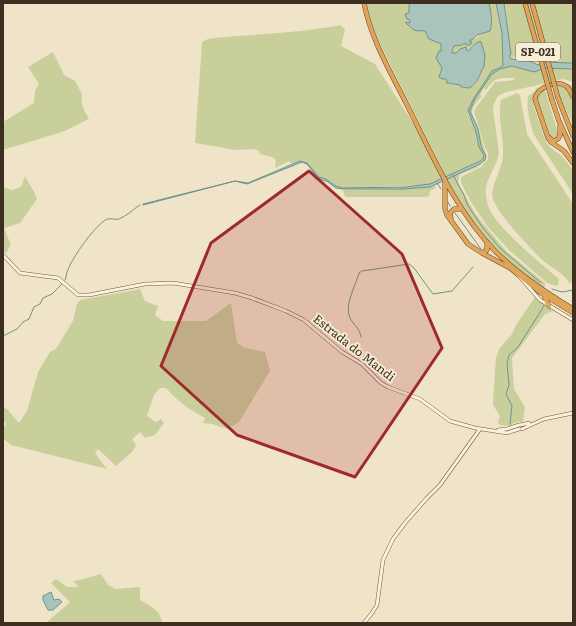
<svg xmlns="http://www.w3.org/2000/svg" width="576" height="626" viewBox="0 0 576 626" font-family="Literata,serif">
	<style>
		.green { fill: #c9cf9b }
		.sand { fill: #ecd9a5 }
		.water { fill: #a9c4bc; stroke: #6f938a }
		.lines { fill: none; stroke-linecap: round; stroke-linejoin: round }
		.stream { stroke: #6f938a; stroke-width: 1 }
		.secondary-casing { stroke: #6f573f; stroke-width: 4 }
		.highway-casing { stroke: #5b4430; stroke-width: 5 }
		.secondary { stroke: #faf1dc; stroke-width: 3 }
		.highway { stroke: #e0a458; stroke-width: 4 }
		.highway-bridge-casing { stroke: #5b4430; stroke-width: 5; stroke-linecap: butt }
		.highway-bridge { stroke: #e0a458; stroke-width: 4 }
		.marked { fill: #9e2a2b; fill-opacity: 0.2; stroke: #9e2a2b; stroke-width: 3; stroke-linejoin: round }
		.labels { text-anchor: middle; stroke-width: 3.5; stroke-linejoin: round; paint-order: stroke }
		.shield { fill: #f7eed8; stroke: #756857; stroke-width: 1 }
		.shield-label { font-size: 11px; font-weight: bold; fill: #3d2e20 }
		.street-label { font-size: 12px; fill: #3d2e20; stroke: #f7eed8 }
	</style>
	<rect width="100%" height="100%" fill="#f0e4c8"/>
	<path class="green" d="M 366,3 L 410,3 L 409,6 L 409,13 L 405,15 L 410,20 L 410,23 L 406,23 L 411,29 L 425,31 L 429,39 L 442,44 L 441,51 L 436,58 L 442,68 L 440,74 L 446,79 L 448,84 L 474,86 L 482,73 L 485,52 L 475,43 L 471,46 L 470,50 L 460,49 L 456,53 L 452,53 L 452,51 L 454,46 C 468,45 481,35 492,25 L 489,3 L 496,3 L 502,33 L 503,66 L 492,71 L 474,98 L 468,110 L 476,132 L 479,147 L 484,155 L 483,159 L 446,177 L 383,50 L 374,30 Z
		M 505,3 L 573,3 L 573,63 L 561,63 L 559,56 C 547,58 532,48 521,52 C 518,53 514,57 511,59 L 509,56 L 510,54 Z
		M 340,25 L 345,29 L 341,46 L 375,64 L 415,126 L 442,179 L 430,184 L 425,185 L 343,188 C 336,187 332,181 326,179 C 324,178 322,178 320,177 C 308,171 311,154 292,164 L 289,161 L 275,168 L 276,160 L 272,157 L 260,154 L 259,151 L 255,149 L 236,150 L 195,143 L 202,42 L 208,39 L 214,38 C 256,34 299,33 340,25 Z
		M 53,52 L 64,75 L 75,81 L 82,94 C 80,104 84,110 89,119 L 65,131 L 3,150 L 3,122 L 34,103 L 35,91 L 39,84 L 28,67 Z
		M 512,66 L 534,72 L 545,68 L 573,69 L 573,82 L 563,79 L 534,86 L 506,92 L 498,96 L 494,104 L 493,109 L 499,153 C 497,166 488,175 486,188 C 484,211 500,225 515,240 C 529,254 544,266 559,279 L 558,286 L 552,285 L 546,282 L 509,250 L 487,226 L 471,202 L 461,183 L 461,177 L 481,167 L 488,159 L 488,154 L 485,147 L 474,112 L 475,109 L 495,82 L 514,80 L 514,78 C 500,78 495,77 486,90 L 484,88 L 480,95 L 482,96 C 479,100 472,107 472,112 C 472,116 475,120 477,124 C 479,130 487,155 486,160 L 476,168 L 460,174 L 458,183 L 476,215 L 507,252 L 545,283 L 544,288 C 500,260 472,224 447,179 L 480,164 L 486,158 L 486,154 L 481,146 L 476,124 L 471,113 L 471,109 L 475,99 L 492,74 L 500,69 Z
		M 555,82 L 563,82 L 573,86 L 573,94 C 566,75 549,83 535,90 L 533,100 L 534,107 L 546,142 L 551,148 L 562,156 L 573,170 L 573,194 L 534,135 C 530,124 526,108 528,96 L 533,93 L 536,88 Z
		M 559,86 C 576,87 573,113 573,125 L 561,99 L 558,87 Z
		M 545,88 L 558,134 L 558,136 L 555,138 L 550,135 L 538,101 L 538,94 Z
		M 517,93 L 520,95 L 527,134 L 573,204 L 573,282 L 569,283 C 563,271 548,267 539,257 C 528,245 492,209 492,194 C 493,181 502,169 503,155 C 504,137 497,118 501,100 Z
		M 25,176 C 29,184 34,190 37,199 L 20,223 L 4,228 L 11,245 L 6,253 L 3,250 L 3,187 L 12,190 L 21,187 Z
		M 434,185 L 436,188 L 430,191 L 429,196 L 424,197 L 345,197 L 343,190 L 402,189 L 430,187 Z
		M 140,289 L 145,301 L 158,306 L 155,315 L 163,321 L 206,321 L 231,303 L 237,343 L 245,348 L 265,352 L 270,371 L 239,422 L 227,429 L 212,424 L 203,423 L 205,418 C 190,410 177,401 166,388 L 160,388 L 154,395 L 147,416 L 156,422 L 161,419 L 164,423 L 155,435 L 145,438 L 140,432 L 132,439 L 136,445 L 132,452 L 116,466 L 98,449 L 95,453 L 107,469 L 11,445 L 5,440 L 3,440 L 3,429 L 6,424 L 3,419 L 3,407 L 7,409 L 19,423 L 27,411 L 38,372 L 50,352 L 56,349 L 73,321 L 77,304 L 80,300 Z
		M 535,297 L 553,311 L 545,314 L 512,358 L 514,389 L 525,407 L 523,422 C 517,422 514,422 511,426 L 500,425 L 498,422 L 500,416 L 493,405 L 493,401 L 496,358 L 499,349 L 512,334 L 516,325 Z
		M 101,574 L 108,585 L 115,589 L 140,587 L 140,600 C 150,606 161,610 162,623 L 46,623 L 70,602 L 51,583 L 56,579 L 67,587 L 79,587 L 73,581 L 80,580 Z"/>
	<path class="sand" d="M 550,49 L 552,57 L 557,54 L 559,56 L 561,63 L 543,62 L 538,65 L 530,61 L 511,59 L 521,52 Z"/>
	<path class="water" d="M 410,3 L 489,3 C 491,13 493,22 490,31 L 477,35 L 472,40 L 470,40 L 470,42 L 472,42 L 470,45 L 466,45 L 465,43 L 462,45 L 454,46 L 452,51 L 452,53 L 456,53 L 460,49 L 466,47 L 467,51 L 470,50 C 472,45 475,44 480,41 L 481,42 L 485,55 L 484,67 L 482,69 C 482,73 475,85 471,87 C 468,89 464,87 461,87 L 460,85 L 447,83 L 446,79 L 442,79 L 439,77 L 442,68 L 436,58 L 439,51 L 441,51 L 441,44 L 429,39 L 425,31 C 413,30 416,33 406,23 L 406,22 L 410,23 L 410,20 L 407,19 L 405,14 L 409,13 L 409,6 Z
		M 496,3 L 504,3 L 511,54 L 509,56 L 511,59 L 530,61 L 538,65 L 543,62 L 571,63 L 573,63 L 573,69 L 545,68 L 534,72 L 512,66 L 500,69 L 492,74 L 485,84 L 475,99 L 470,111 L 478,129 L 481,146 L 486,156 L 485,160 L 480,164 L 430,187 L 402,189 L 343,189 L 336,188 L 328,182 L 318,178 L 307,164 L 302,162 L 247,184 L 235,181 L 143,205 L 143,204 L 235,181 L 248,183 L 300,161 L 307,163 L 319,177 L 326,179 L 336,186 L 343,188 L 405,187 L 430,184 L 480,161 L 483,159 L 484,155 L 479,147 L 476,132 L 468,110 L 474,98 L 492,71 L 503,66 L 502,33 Z
		M 51,592 L 54,600 L 59,599 L 62,602 L 53,610 L 48,610 L 43,600 L 43,596 Z"/>
	<g class="lines">
		<path class="stream" d="M 453,175 L 464,195 L 467,204 L 483,228 L 500,248 L 541,283
			M 437,183 L 441,189
			M 448,202 L 450,206
			M 455,213 L 481,249
			M 65,280 L 66,278 C 65,266 95,225 107,219 C 110,218 115,220 119,219 C 127,216 133,209 140,205
			M 552,289 L 562,292 L 573,290
			M 3,336 L 17,329 L 23,322 L 29,319 L 34,307 L 40,304 L 43,298 L 52,294 L 62,284
			M 361,337 C 360,328 354,326 350,318 C 344,305 356,285 359,273 L 362,271 L 409,264 L 414,268 L 433,294 L 452,291 L 473,267
			M 510,424 L 512,406 L 506,394 L 509,385 L 507,364 L 509,355 L 518,347 L 544,306"/>
		<defs>
			<path id="secondary" d="M 3,255 L 20,273 L 58,278 L 78,295 L 89,295 L 145,284 L 173,283 L 235,293 L 252,298 L 286,311 L 304,320 L 342,352 L 362,364 L 381,383 L 388,387 L 420,399 L 450,421 L 475,428 L 507,433 L 519,429
				M 519,276 L 540,300 L 573,320
				M 520,425 L 529,423
				M 522,429 L 544,419 L 573,413
				M 498,430 L 507,429 L 519,425
				M 364,623 L 372,613 L 377,605 L 383,560 L 393,539 L 405,523 L 426,499 L 440,485 L 480,429"/>
			<path id="highway" d="M 364,3 C 371,39 390,71 406,103 C 432,154 455,210 495,251 C 518,274 545,292 573,309
				M 573,97 C 571,93 570,89 566,86 C 557,80 537,87 535,99 L 548,138 L 551,142 L 564,151 L 573,163
				M 558,98 L 573,136
				M 552,100 L 559,121 L 573,152
				M 550,138 L 553,141 L 558,139 L 560,135 L 560,126
				M 445,182 L 445,209 L 447,215 L 468,244 L 482,253 L 510,268 L 541,293 L 573,313
				M 451,219 L 450,213 L 454,209 L 461,209
				M 482,253 L 487,250 L 487,243
				M 547,296 L 545,298 L 549,306"/>
		</defs>
		<use href="#secondary" class="secondary-casing"/>
		<use href="#highway" class="highway-casing"/>
		<use href="#secondary" class="secondary"/>
		<use href="#highway" class="highway"/>
		<defs>
			<path id="highway-bridge" d="M 525,3 L 552,100
				M 532,3 L 558,98"/>
		</defs>
		<use href="#highway-bridge" class="highway-bridge-casing"/>
		<use href="#highway-bridge" class="highway-bridge"/>
	</g>
	<path class="marked" d="M 309,171 L 402,254 L 442,348 L 355,477 L 237,435 L 161,366 L 211,243 Z"/>
	<g class="labels">
		<rect class="shield" x="516" y="43" width="44" height="18" rx="3"/>
		<g class="shield-label">
			<text x="538" y="56">SP-021</text>
		</g>
		<g class="street-label">
			<text transform="translate(354 348) rotate(38)" y="4">Estrada do Mandi</text>
		</g>
	</g>
	<rect width="576" height="626" fill="none" stroke="#3d2e20" stroke-width="8"/>
</svg>
